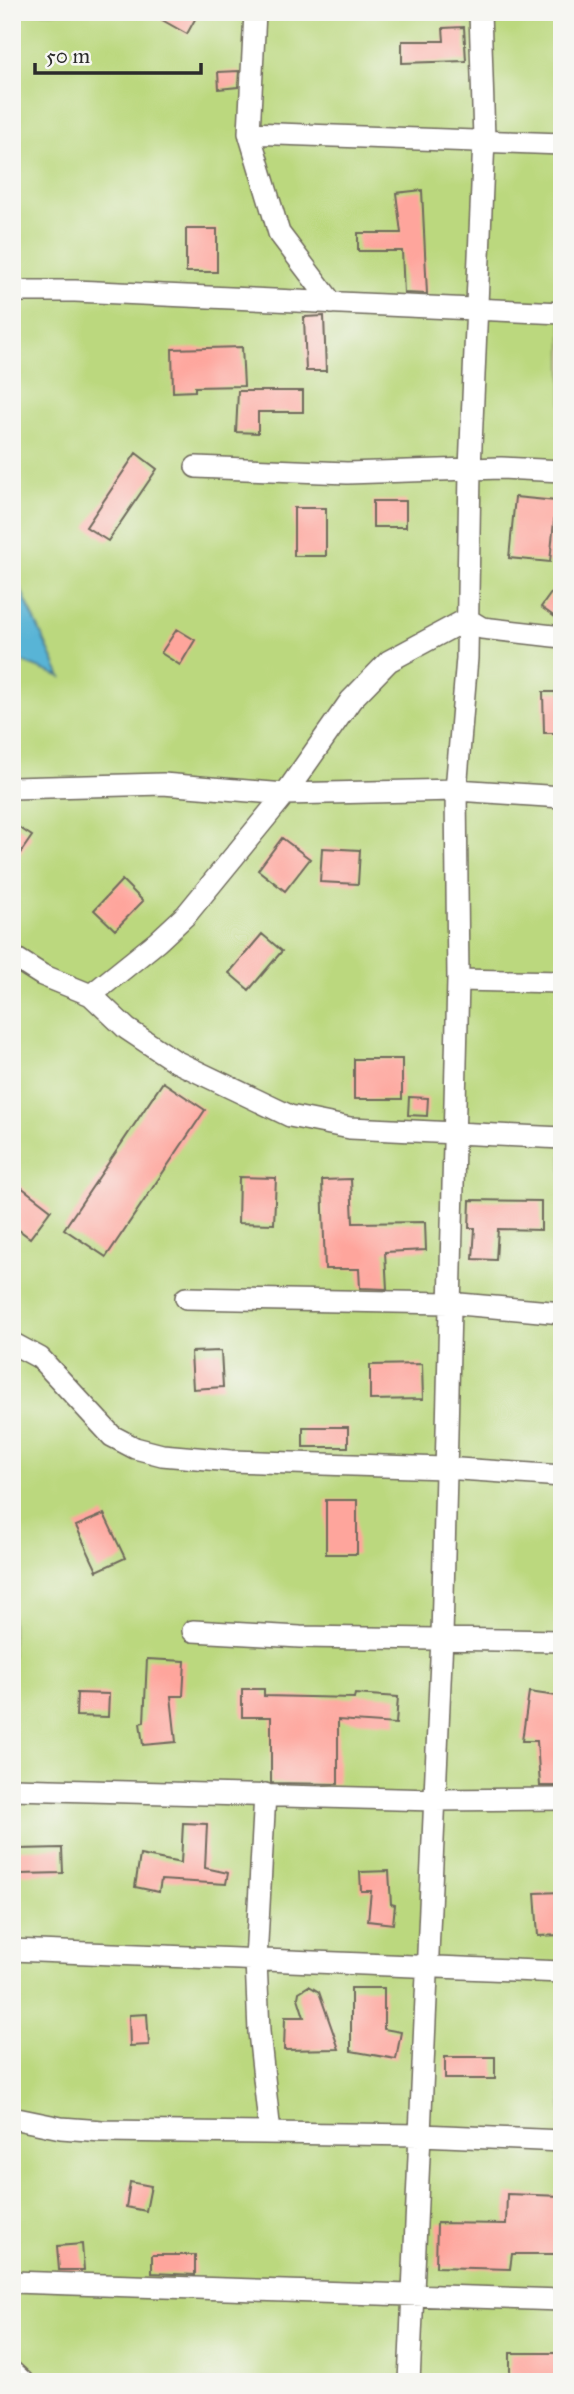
<svg xmlns="http://www.w3.org/2000/svg" width="574" height="2394" viewBox="0 0 574 2394" font-family="'IM FELL Great Primer',serif">
	<style>
		.green { fill: #bbd87e; stroke: #738254; stroke-width: 2 }
		.water { fill: #58b4d6; stroke: #427080; stroke-width: 2 }
		.building { fill: #fea59c }
		.lines { fill: none; stroke-linecap: round; stroke-linejoin: round }
		.minor-casing { stroke: #6f6a5d; stroke-width: 24 }
		.minor { stroke: #fff; stroke-width: 21 }
	</style>
	<rect width="100%" height="100%" fill="#f6f6f2"/>
	<filter id="ink" filterUnits="userSpaceOnUse"><feTurbulence type="fractalNoise" baseFrequency=".0143" numOctaves="2"/><feDisplacementMap in="SourceGraphic" scale="14" xChannelSelector="R" yChannelSelector="G"/><feConvolveMatrix kernelMatrix="1 2 1 2 8 2 1 2 1" color-interpolation-filters="sRGB"/></filter>
	<filter id="wash" filterUnits="userSpaceOnUse"><feTurbulence type="fractalNoise" baseFrequency=".00686" numOctaves="4" result="noise"/><feDisplacementMap in="SourceGraphic" scale="28" xChannelSelector="R" yChannelSelector="G"/><feGaussianBlur stdDeviation="1.57" result="paint"/><feColorMatrix in="noise" values="0 0 0 0 0 0 0 0 0 0 0 0 0 0 0 0 0 1.4 0 .05"/><feComposite in="paint" operator="in"/></filter>
	<g filter="url(#wash)">
		<rect width="100%" height="100%" fill="#ecdeba"/>
		<path class="green" d="M 12,12 L 562,12 L 562,2382 L 12,2382 Z"/>
		<path class="water" d="M 12,570 L 61,677 L 12,658 Z"/>
		<g id="blocks">
			<path class="building" d="M 148,12 L 199,12 L 187,34 Z
				M 464,27 L 466,61 L 402,63 L 402,41 L 444,41 L 443,28 Z
				M 239,71 L 238,87 L 219,89 L 218,72 Z
				M 422,190 L 427,294 L 404,293 L 402,251 L 358,251 L 358,233 L 401,233 L 396,193 Z
				M 186,229 L 217,229 L 217,272 L 186,272 Z
				M 324,316 L 326,371 L 306,371 L 304,317 Z
				M 242,347 L 244,386 L 195,387 L 195,391 L 173,392 L 172,349 Z
				M 238,391 L 303,391 L 303,412 L 258,412 L 258,433 L 236,432 Z
				M 136,453 L 157,469 L 108,541 L 86,527 Z
				M 515,497 L 556,501 L 550,562 L 509,558 Z
				M 373,501 L 406,501 L 406,527 L 373,527 Z
				M 294,508 L 326,508 L 326,556 L 294,556 Z
				M 562,578 L 562,622 L 541,607 Z
				M 177,629 L 195,640 L 180,665 L 161,653 Z
				M 543,692 L 562,692 L 562,733 L 544,733 Z
				M 12,823 L 32,836 L 12,865 Z
				M 282,838 L 310,859 L 285,891 L 258,870 Z
				M 322,848 L 360,850 L 358,884 L 320,882 Z
				M 122,880 L 143,901 L 115,930 L 94,910 Z
				M 262,934 L 282,951 L 249,990 L 229,973 Z
				M 354,1059 L 402,1059 L 402,1099 L 354,1099 Z
				M 163,1082 L 205,1110 L 106,1257 L 64,1229 Z
				M 409,1097 L 428,1098 L 427,1116 L 408,1115 Z
				M 239,1177 L 276,1178 L 274,1224 L 238,1223 Z
				M 351,1179 L 353,1223 L 425,1222 L 426,1250 L 385,1252 L 387,1289 L 360,1288 L 359,1269 L 325,1269 L 322,1180 Z
				M 12,1180 L 51,1210 L 30,1238 L 12,1225 Z
				M 470,1200 L 541,1201 L 541,1230 L 498,1229 L 496,1260 L 473,1259 L 475,1228 L 469,1228 Z
				M 221,1351 L 223,1387 L 193,1389 L 191,1352 Z
				M 422,1364 L 423,1399 L 370,1400 L 370,1365 Z
				M 303,1427 L 348,1427 L 348,1447 L 303,1447 Z
				M 326,1500 L 357,1500 L 357,1554 L 326,1554 Z
				M 104,1514 L 125,1558 L 97,1571 L 76,1526 Z
				M 147,1659 L 185,1661 L 183,1696 L 171,1696 L 176,1742 L 143,1745 L 140,1723 L 144,1722 Z
				M 242,1689 L 264,1689 L 264,1696 L 354,1698 L 355,1694 L 398,1697 L 396,1724 L 338,1720 L 338,1784 L 271,1783 L 271,1717 L 242,1717 Z
				M 529,1692 L 557,1696 L 557,1751 L 562,1750 L 562,1786 L 540,1786 L 537,1741 L 522,1741 Z
				M 77,1693 L 109,1694 L 108,1717 L 76,1716 Z
				M 183,1823 L 207,1824 L 205,1868 L 228,1873 L 226,1884 L 161,1880 L 159,1892 L 135,1887 L 140,1855 L 181,1863 Z
				M 62,1848 L 63,1873 L 20,1874 L 19,1849 Z
				M 389,1871 L 391,1904 L 395,1905 L 393,1924 L 368,1921 L 371,1891 L 361,1891 L 360,1872 Z
				M 562,1892 L 562,1935 L 538,1936 L 535,1893 Z
				M 309,1986 L 319,1992 L 339,2049 L 284,2050 L 285,2017 L 304,2017 L 298,1998 L 299,1992 Z
				M 351,1988 L 384,1988 L 384,2029 L 401,2032 L 396,2059 L 351,2051 Z
				M 147,2014 L 149,2045 L 130,2046 L 129,2015 Z
				M 445,2057 L 495,2057 L 495,2079 L 445,2079 Z
				M 130,2182 L 151,2186 L 146,2211 L 126,2207 Z
				M 507,2194 L 562,2196 L 560,2254 L 512,2254 L 510,2269 L 436,2267 L 437,2223 L 506,2224 Z
				M 82,2244 L 84,2270 L 59,2270 L 57,2246 Z
				M 152,2255 L 195,2255 L 195,2275 L 152,2273 Z
				M 510,2353 L 562,2353 L 562,2382 L 510,2382 Z"/>
		</g>
	</g>
	<g filter="url(#ink)">
		<use href="#blocks" fill-opacity="0" stroke="#6f6a5d" stroke-width="2"/>
		<g class="lines">
			<defs>
				<path id="minor" d="M 255,12 L 249,133 L 279,233 L 332,303
					M 249,133 L 562,144
					M 12,291 L 75,291 L 562,313
					M 196,467 L 347,473 L 501,468 L 562,471
					M 12,788 L 163,784 L 285,794 L 456,790 L 562,797
					M 12,956 L 42,975 L 91,995 L 127,1029 L 175,1061 L 290,1116 L 350,1128 L 562,1138
					M 458,980 L 562,982
					M 91,995 L 157,942 L 186,915 L 285,794 L 351,700 L 389,661 L 467,619 L 482,628 L 562,637
					M 186,1298 L 448,1303 L 562,1313
					M 12,1343 L 40,1358 L 112,1436 L 135,1448 L 162,1455 L 231,1461 L 444,1468 L 562,1476
					M 193,1631 L 300,1637 L 562,1641
					M 12,1789 L 434,1800 L 562,1799
					M 265,1794 L 256,1960 L 259,2032 L 270,2133
					M 12,1950 L 562,1972
					M 12,2118 L 61,2128 L 102,2131 L 421,2135 L 562,2141
					M 12,2282 L 562,2300
					M 12,2372 L 23,2382
					M 409,2382 L 442,1637 L 458,980 L 456,790 L 467,658 L 470,469 L 484,139 L 480,12"/>
			</defs>
			<use href="#minor" class="minor-casing"/>
			<use href="#minor" class="minor"/>
		</g>
	</g>
	<rect width="574" height="2394" fill="none" stroke="#f6f6f2" stroke-width="42"/>
	<path d="M35 63v10h166v-10" fill="none" stroke="#2b2b2b" stroke-width="3.5"/>
	<text x="46" y="63" font-size="21" fill="#2b2b2b" stroke="#f6f6f2" stroke-width="5" paint-order="stroke">50 m</text>
</svg>
